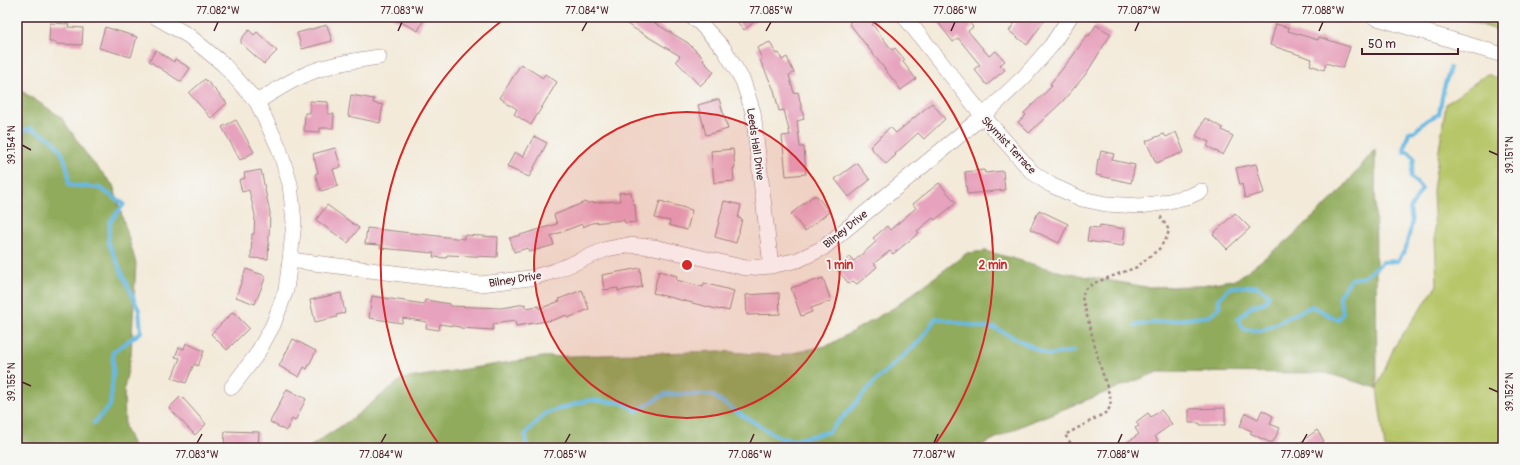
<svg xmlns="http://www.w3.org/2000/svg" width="1520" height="465" viewBox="0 0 1520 465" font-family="Pangolin,sans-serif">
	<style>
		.green { fill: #b6c668; stroke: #80724a }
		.forest { fill: #90ab5c; stroke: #6d6544 }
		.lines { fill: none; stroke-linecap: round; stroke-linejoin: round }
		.stream { stroke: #68b9e3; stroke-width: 4 }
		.building { fill: #e7a3bd }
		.minor-casing { stroke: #9e8482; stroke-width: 16 }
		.path { stroke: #9e8482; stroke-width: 2.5; stroke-dasharray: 3 3; stroke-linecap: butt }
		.minor { stroke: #fff; stroke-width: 15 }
		.ticks { fill: none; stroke: #4a1f2b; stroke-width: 1.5 }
		.ring { fill: none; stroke: #d62828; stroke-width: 2 }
		.labels { text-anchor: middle; stroke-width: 3.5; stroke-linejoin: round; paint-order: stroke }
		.street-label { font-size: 11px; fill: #4a1f2b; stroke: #f6f6f2 }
		.centre { fill: #d62828; stroke: #f6f6f2; stroke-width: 2 }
		.ring-label { font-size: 12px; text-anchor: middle; font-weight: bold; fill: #d62828; stroke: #f6f6f2; stroke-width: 3.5; stroke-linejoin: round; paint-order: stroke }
		.neatline { fill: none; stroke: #4a1f2b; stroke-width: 1.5 }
		.ticks-label { font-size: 10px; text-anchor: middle; fill: #4a1f2b }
	</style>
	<rect width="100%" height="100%" fill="#f6f6f2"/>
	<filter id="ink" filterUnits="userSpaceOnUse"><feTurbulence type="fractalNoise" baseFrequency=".025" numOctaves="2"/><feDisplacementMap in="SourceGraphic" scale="8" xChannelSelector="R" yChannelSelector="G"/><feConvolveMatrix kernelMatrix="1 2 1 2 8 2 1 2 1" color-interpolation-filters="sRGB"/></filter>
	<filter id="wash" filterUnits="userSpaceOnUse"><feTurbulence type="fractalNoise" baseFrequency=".012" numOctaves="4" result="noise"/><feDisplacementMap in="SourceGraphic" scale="16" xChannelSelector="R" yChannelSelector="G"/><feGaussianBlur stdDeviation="0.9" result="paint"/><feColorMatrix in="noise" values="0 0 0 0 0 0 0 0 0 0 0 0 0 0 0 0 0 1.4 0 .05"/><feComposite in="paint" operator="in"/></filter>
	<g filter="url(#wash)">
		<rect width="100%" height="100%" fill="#f3ead9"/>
		<path class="green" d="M 1458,17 L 1503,17 L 1503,32 Z
			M 1487,74 L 1503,81 L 1503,448 L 1385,448 L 1377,388 L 1394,347 L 1437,285 L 1433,190 L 1446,104 Z"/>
		<path class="forest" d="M 17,88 L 61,117 L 89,158 L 113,185 L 136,263 L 131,355 L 124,389 L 125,427 L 134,448 L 17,448 Z
			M 1375,149 L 1377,388 L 1326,373 L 1158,372 L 1028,423 L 975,448 L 308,448 L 353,418 L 402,379 L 543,357 L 720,351 L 779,356 L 829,345 L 895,307 L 967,253 L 986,251 L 1061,272 L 1146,287 L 1196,286 L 1237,279 L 1288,240 L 1338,194 Z"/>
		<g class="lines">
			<path class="stream" d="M 17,134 L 30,128 C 36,132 46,135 52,140 C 64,151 69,169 69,185 L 100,188 L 124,204 L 110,222 L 108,242 L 139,310 L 141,332 L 113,352 L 113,377 L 110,406 L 94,423
				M 1135,325 L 1210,316 L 1219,307 L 1219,298 L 1231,287 L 1257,286 L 1269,295 L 1265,302 L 1252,306 L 1238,319 L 1244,329 L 1261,331 L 1312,306 L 1338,320 L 1343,312 L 1339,296 L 1351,279 L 1364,277 L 1383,262 L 1398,261 L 1406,248 L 1412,222 L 1410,209 L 1422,189 L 1411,177 L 1414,158 L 1409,152 L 1404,152 L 1405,144 L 1409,132 L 1415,131 L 1427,120 L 1439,114 L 1443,91 L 1450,68
				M 526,448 L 526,433 L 546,413 L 589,400 L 623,403 L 637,411 L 665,394 L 712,395 L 737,412 L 780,438 L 795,440 L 828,432 L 850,410 L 876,380 L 920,341 L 936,318 L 980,327 L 995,328 L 1048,355 L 1074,351"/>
		</g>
		<g id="blocks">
			<path class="building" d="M 391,17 L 425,17 L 418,31 Z
				M 615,17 L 645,17 L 688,43 L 704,59 L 703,61 L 714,72 L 700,86 L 676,61 L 680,56 Z
				M 733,17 L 760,17 L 744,30 Z
				M 857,17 L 881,17 L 872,24 L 892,50 L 895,48 L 905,60 L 903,62 L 916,79 L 901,90 L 849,23 Z
				M 934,17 L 965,17 L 973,27 L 968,31 L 989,56 L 996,51 L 1005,61 L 1000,65 L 1005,70 L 987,85 L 974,69 L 980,65 L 958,38 L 953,42 Z
				M 1019,17 L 1047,17 L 1027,45 L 1009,31 Z
				M 50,23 L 69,24 L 68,27 L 83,28 L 82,45 L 56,44 L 56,42 L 49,42 Z
				M 1276,24 L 1289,28 L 1288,31 L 1318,40 L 1319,37 L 1350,47 L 1343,68 L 1326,63 L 1324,70 L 1310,65 L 1312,59 L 1270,45 Z
				M 327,25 L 332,41 L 302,49 L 297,33 Z
				M 1096,25 L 1111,34 L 1086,74 L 1062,102 L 1029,133 L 1018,122 L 1026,115 L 1024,113 L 1052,86 L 1050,84 L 1072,57 L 1087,35 L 1089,36 Z
				M 105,27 L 137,37 L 131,57 L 99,48 Z
				M 249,30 L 254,35 L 257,32 L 277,51 L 264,64 L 241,43 L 241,39 Z
				M 770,42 L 776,54 L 779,53 L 782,60 L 787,57 L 794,73 L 789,75 L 794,93 L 798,92 L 804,119 L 797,121 L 800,147 L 804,147 L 806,174 L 786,176 L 782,136 L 790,135 L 784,110 L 779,111 L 774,90 L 760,60 L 762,59 L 757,48 Z
				M 156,50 L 174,62 L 175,59 L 190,68 L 181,82 L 149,61 Z
				M 521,64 L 543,78 L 545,74 L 557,82 L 531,125 L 514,114 L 517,109 L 500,98 Z
				M 205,79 L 227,103 L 211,118 L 189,93 Z
				M 351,95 L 374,99 L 373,103 L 383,105 L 380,123 L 348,116 Z
				M 719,99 L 728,129 L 706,135 L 698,105 Z
				M 310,101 L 328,102 L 328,114 L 334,114 L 333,128 L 320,128 L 320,132 L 304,131 L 305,113 L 310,113 Z
				M 932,103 L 945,119 L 924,139 L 918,133 L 895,154 L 896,155 L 886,164 L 870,147 L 890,127 L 896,133 Z
				M 1205,118 L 1223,128 L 1222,130 L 1233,136 L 1223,155 L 1207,146 L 1209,142 L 1196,136 Z
				M 236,120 L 254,152 L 240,160 L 222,127 Z
				M 1176,132 L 1184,152 L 1156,163 L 1146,141 L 1164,134 L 1166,137 Z
				M 534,136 L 547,143 L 529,177 L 507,167 L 515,152 L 523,157 Z
				M 335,148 L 341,167 L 333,169 L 338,186 L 321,191 L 315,174 L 318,173 L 313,154 Z
				M 733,149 L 735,168 L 733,168 L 734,181 L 714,183 L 711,151 Z
				M 1101,151 L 1114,154 L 1112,160 L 1135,165 L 1131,183 L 1096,175 L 1098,159 L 1099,160 Z
				M 857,163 L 870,180 L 849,197 L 835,179 Z
				M 1256,164 L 1264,193 L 1245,198 L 1242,184 L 1240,185 L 1236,168 Z
				M 261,170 L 270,213 L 268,259 L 251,258 L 252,234 L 254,234 L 255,215 L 249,190 L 242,192 L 239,180 L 245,178 L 244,173 Z
				M 984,170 L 985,173 L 1003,171 L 1005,190 L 967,194 L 965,172 Z
				M 939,183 L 956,203 L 935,220 L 933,218 L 917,231 L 919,233 L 893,254 L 890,251 L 874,263 L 877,267 L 857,284 L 853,281 L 849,284 L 836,268 L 850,257 L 854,261 L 876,242 L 873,238 L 887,226 L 890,230 L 916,208 L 913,204 Z
				M 631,192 L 633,204 L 635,204 L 636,222 L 625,223 L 624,220 L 592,223 L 583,227 L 582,224 L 551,236 L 554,245 L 529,252 L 528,248 L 514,252 L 510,238 L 557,224 L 554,215 L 585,202 L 586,203 L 620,201 L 619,193 Z
				M 813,196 L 817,196 L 829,212 L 805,231 L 791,214 Z
				M 660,201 L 692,210 L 687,230 L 669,225 L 670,221 L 655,218 Z
				M 724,201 L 741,205 L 738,218 L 742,219 L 736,243 L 715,237 Z
				M 327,205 L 359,228 L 348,243 L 316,220 Z
				M 1039,210 L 1068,224 L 1059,243 L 1030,229 Z
				M 1235,213 L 1250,228 L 1227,249 L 1213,234 Z
				M 1100,225 L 1125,229 L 1123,246 L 1087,241 L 1089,227 L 1099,228 Z
				M 367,228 L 464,239 L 464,235 L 498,237 L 497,257 L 447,255 L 446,258 L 433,257 L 434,253 L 380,248 L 381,245 L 365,244 Z
				M 640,268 L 642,287 L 618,291 L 618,288 L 604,290 L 602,275 Z
				M 246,269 L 266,276 L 255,304 L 236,297 Z
				M 659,271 L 677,276 L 676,280 L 703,287 L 704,283 L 734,291 L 729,311 L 721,309 L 720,310 L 653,293 Z
				M 823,278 L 831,301 L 811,308 L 812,312 L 801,316 L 791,288 Z
				M 582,290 L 589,309 L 568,318 L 567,315 L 553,320 L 516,326 L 515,321 L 493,324 L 493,330 L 460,328 L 460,327 L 440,324 L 439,330 L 426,328 L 427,322 L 403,318 L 402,323 L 369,318 L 372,296 L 424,304 L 425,300 L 450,304 L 450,306 L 501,308 L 525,304 L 525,308 L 539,306 L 539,309 L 560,301 L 559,299 Z
				M 341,293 L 345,313 L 336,315 L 337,317 L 315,322 L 310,300 Z
				M 779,293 L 780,314 L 747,315 L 746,295 Z
				M 233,312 L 249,328 L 227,350 L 211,334 Z
				M 293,339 L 316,351 L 307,369 L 304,367 L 299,377 L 279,366 Z
				M 186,343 L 204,351 L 198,366 L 194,364 L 186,383 L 172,378 L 180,358 L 175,357 L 179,347 L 184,349 Z
				M 287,389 L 306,399 L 295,421 L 292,419 L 286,431 L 270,422 Z
				M 181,396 L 206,424 L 195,435 L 169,408 Z
				M 1225,408 L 1225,425 L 1200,425 L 1200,423 L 1189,423 L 1189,409 Z
				M 1161,410 L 1172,424 L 1155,436 L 1158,441 L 1148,448 L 1119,448 L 1139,434 L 1135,428 L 1139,426 L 1136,422 L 1148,413 L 1151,417 Z
				M 1262,410 L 1273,416 L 1270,424 L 1280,428 L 1273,442 L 1269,442 L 1250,433 L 1252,431 L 1240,426 L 1246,413 L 1258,419 Z
				M 1317,430 L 1324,441 L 1314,448 L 1293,448 Z
				M 225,431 L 259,432 L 258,448 L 224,448 Z"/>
		</g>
	</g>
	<g filter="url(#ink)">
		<use href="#blocks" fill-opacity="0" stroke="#9e8482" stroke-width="1"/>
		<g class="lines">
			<defs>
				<path id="minor" d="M 156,17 L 189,36 L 223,64 L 257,102 L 279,148 L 290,184 L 294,222 L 290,260 L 286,290 L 273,325 L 257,354 L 232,387
					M 692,17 L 700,23 L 724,49 L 743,81 L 753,112 L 771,266
					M 905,17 L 983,116 L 1032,172 L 1051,185 L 1082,199 L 1106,204 L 1140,206 L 1161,203 L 1190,196 L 1201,191
					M 1374,17 L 1503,55
					M 257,102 C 271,93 285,84 300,77 C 324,65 352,61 379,57
					M 290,260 L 481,284 L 530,278 L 555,271 L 607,249 L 628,245 L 654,247 L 746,268 L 771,266 L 798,260 L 823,248 L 983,116 L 1025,76 L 1051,46 L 1070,17"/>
			</defs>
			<use href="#minor" class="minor-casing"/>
			<path class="path" d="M 1074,448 L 1065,435 L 1107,412 L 1110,407 L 1111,400 L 1100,365 L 1082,297 L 1085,289 L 1094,283 L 1137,267 L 1159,249 L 1167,237 L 1169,230 L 1160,216"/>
			<use href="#minor" class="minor"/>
		</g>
	</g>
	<path class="ticks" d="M 214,31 L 218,22M 398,31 L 402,22M 582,31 L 587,22M 766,31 L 771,22M 951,31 L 955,22M 1135,31 L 1139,22M 1319,31 L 1323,22M 22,145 L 31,150M 1489,151 L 1498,155M 22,382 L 31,386M 1489,388 L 1498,392M 197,443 L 202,434M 381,443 L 386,434M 565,443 L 570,434M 750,443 L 754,434M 934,443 L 938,434M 1118,443 L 1122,434M 1302,443 L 1307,434"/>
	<circle cx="687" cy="265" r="153" fill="#d62828" fill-opacity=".12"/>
	<g class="ring">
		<circle cx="687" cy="265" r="153"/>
		<path d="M441 447A306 306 0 0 1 507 17M867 17A306 306 0 0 1 933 447"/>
	</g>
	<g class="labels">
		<g class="street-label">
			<text transform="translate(756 144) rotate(82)" y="4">Leeds Hall Drive</text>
			<text transform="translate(1009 145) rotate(47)" y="4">Skymist Terrace</text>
			<text transform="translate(845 229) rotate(-39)" y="4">Bilney Drive</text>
			<text transform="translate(515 279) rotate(-9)" y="4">Bilney Drive</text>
		</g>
	</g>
	<circle cx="687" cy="265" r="6" class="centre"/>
	<g class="ring-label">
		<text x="840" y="269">1 min</text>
		<text x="993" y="269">2 min</text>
	</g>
	<rect width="1520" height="465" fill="none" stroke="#f6f6f2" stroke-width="44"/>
	<path d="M1362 48v6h96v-6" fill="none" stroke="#4a1f2b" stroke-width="2"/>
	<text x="1368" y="48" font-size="12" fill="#4a1f2b" stroke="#f6f6f2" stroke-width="3" paint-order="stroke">50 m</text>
	<rect x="22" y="22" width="1476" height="421" class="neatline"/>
	<g class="ticks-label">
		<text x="218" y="14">77.082°W</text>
		<text x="402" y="14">77.083°W</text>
		<text x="587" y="14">77.084°W</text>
		<text x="771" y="14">77.085°W</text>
		<text x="955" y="14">77.086°W</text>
		<text x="1139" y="14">77.087°W</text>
		<text x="1323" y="14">77.088°W</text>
		<text transform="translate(11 145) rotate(-90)" y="4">39.154°N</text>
		<text transform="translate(1509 155) rotate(-90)" y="4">39.151°N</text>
		<text transform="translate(11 382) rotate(-90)" y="4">39.155°N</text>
		<text transform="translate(1509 392) rotate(-90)" y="4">39.152°N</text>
		<text x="197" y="458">77.083°W</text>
		<text x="381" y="458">77.084°W</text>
		<text x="565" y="458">77.085°W</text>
		<text x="750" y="458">77.086°W</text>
		<text x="934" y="458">77.087°W</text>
		<text x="1118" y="458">77.088°W</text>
		<text x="1302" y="458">77.089°W</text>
	</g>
</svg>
